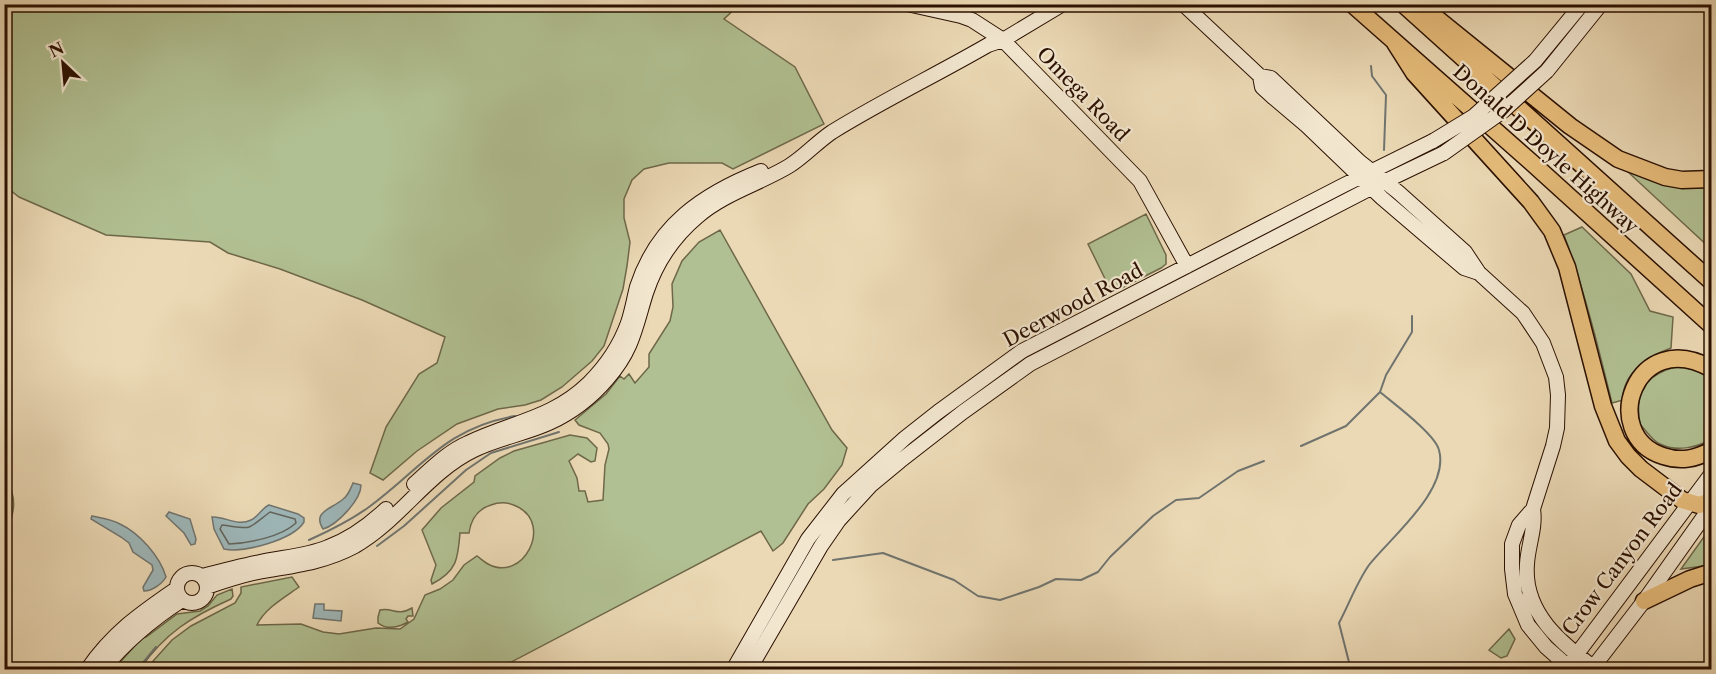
<svg xmlns="http://www.w3.org/2000/svg" width="1716" height="674" viewBox="0 0 1716 674" font-family="'Libre Caslon Text',serif">
	<style>
		.green { fill: #b1c092; stroke: #6e6849; stroke-width: 1.5 }
		.water { fill: #9eb7b9; stroke: #70746f; stroke-width: 1.5 }
		.lines { fill: none; stroke-linecap: round; stroke-linejoin: round }
		.shore { stroke: #64645c; stroke-width: 1.5 }
		.stream { stroke: #70746f; stroke-width: 2 }
		.secondary-casing { stroke: #2b1000; stroke-width: 16 }
		.highway-casing { stroke: #2b1000; stroke-width: 19 }
		.secondary { stroke: #f2e6cf; stroke-width: 14 }
		.highway { stroke: #e6bc7a; stroke-width: 16 }
		.secondary-bridge-casing { stroke: #2b1000; stroke-width: 16; stroke-linecap: butt }
		.secondary-bridge { stroke: #f2e6cf; stroke-width: 14 }
		.labels { text-anchor: middle; stroke-width: 4.5; stroke-linejoin: round; paint-order: stroke }
		.street-label { font-size: 20px; fill: #2b1000; stroke: #f2e6cf }
	</style>
	<rect width="100%" height="100%" fill="#ebd9b5"/>
	<filter id="stains"><feTurbulence type="fractalNoise" baseFrequency=".00333" numOctaves="4"/><feColorMatrix values="0 0 0 0 .2 0 0 0 0 .09 0 0 0 0 .02 0 0 0 .5 -.17"/></filter>
	<radialGradient id="worn" r=".72"><stop offset=".6" stop-color="#630" stop-opacity="0"/><stop offset="1" stop-color="#630" stop-opacity=".3"/></radialGradient>
	<path class="green" d="M 4,5 L 739,5 L 724,19 L 795,67 L 824,124 L 733,169 L 722,163 L 669,163 L 644,169 L 632,180 L 624,199 L 624,218 L 630,242 L 627,266 L 623,289 L 604,346 L 592,361 L 562,387 L 541,400 L 525,405 L 498,409 L 457,424 L 417,451 L 383,480 L 370,473 L 386,427 L 419,374 L 437,363 L 445,337 L 362,300 L 280,269 L 228,253 L 210,242 L 106,235 L 19,197 L 5,186 Z
		M 1630,169 L 1711,186 L 1711,249 L 1628,172 Z
		M 1146,214 L 1166,255 L 1166,264 L 1161,268 L 1112,293 L 1088,244 Z
		M 1582,227 L 1631,274 L 1650,311 L 1673,317 L 1671,348 C 1649,356 1622,373 1623,400 L 1612,403 C 1598,346 1584,289 1564,235 Z
		M 720,230 L 832,430 L 847,448 L 842,465 L 824,489 L 808,504 L 783,543 L 773,551 L 761,531 L 498,669 L 146,669 L 172,640 L 191,626 L 235,603 L 241,593 L 241,587 L 292,577 L 299,587 C 285,597 264,609 257,625 L 301,624 L 323,632 L 339,634 L 376,628 L 400,629 L 414,619 L 425,595 L 440,589 L 453,580 L 464,565 L 477,556 C 480,558 484,562 488,564 C 523,583 553,525 518,507 C 509,502 501,501 491,505 C 478,509 471,519 469,533 L 460,533 C 458,559 457,571 432,584 L 431,580 L 436,565 L 422,530 L 441,508 L 474,482 L 475,476 L 500,458 L 514,451 L 570,435 L 587,438 L 597,448 L 595,461 L 591,462 L 578,454 L 569,461 L 577,478 L 579,491 L 585,491 L 588,502 L 603,500 L 605,465 L 609,449 L 608,444 L 600,433 L 579,425 L 575,420 L 606,394 L 620,376 L 624,379 L 629,374 L 635,383 L 649,367 L 649,354 L 670,321 L 673,307 L 672,284 L 682,261 L 699,242 Z
		M 1683,365 L 1700,370 L 1711,378 L 1711,439 C 1697,448 1676,452 1660,444 C 1652,441 1645,429 1639,423 C 1639,415 1638,405 1639,398 C 1644,377 1664,369 1683,365 Z
		M 5,476 C 18,499 15,512 5,535 Z
		M 1711,527 L 1711,565 L 1681,569 Z
		M 232,589 L 233,596 L 231,599 C 191,617 165,633 140,669 L 113,670 L 142,638 L 146,637 L 177,614 L 200,611 L 208,606 L 217,595 Z
		M 412,608 L 413,616 L 408,616 L 406,619 L 408,622 C 399,627 387,630 378,623 L 378,617 L 380,610 C 393,607 397,617 412,608 Z
		M 1509,629 L 1515,639 L 1507,656 L 1501,658 L 1489,650 Z"/>
	<path class="water" d="M 353,483 L 361,485 C 361,500 337,525 323,529 C 312,512 331,509 342,500 C 348,496 350,490 353,483 Z
		M 269,505 L 298,514 L 304,518 L 304,522 C 293,540 244,553 224,549 L 214,529 L 212,517 C 225,516 237,527 251,520 C 258,517 262,508 269,505 Z
		M 169,512 L 190,519 L 196,539 L 195,544 L 191,545 L 184,533 L 166,516 Z
		M 92,516 C 101,518 111,519 120,524 C 139,533 160,556 166,577 C 162,584 152,591 144,591 L 143,587 L 153,570 L 152,565 L 133,552 L 129,543 L 121,537 L 91,519 Z
		M 315,604 L 324,604 L 324,610 L 342,611 L 341,621 L 313,618 Z"/>
	<g class="lines">
		<path class="shore" d="M 270,512 L 295,519 L 296,523 C 281,537 249,543 229,544 L 220,529 L 222,525 C 254,529 245,531 270,512 Z"/>
		<path class="stream" d="M 1371,66 L 1372,76 L 1386,95 L 1384,150
			M 1301,446 L 1346,426 L 1380,392
			M 309,540 C 329,531 351,520 369,507 C 422,468 445,428 515,416
			M 377,546 L 404,526 L 466,470 L 491,453 L 559,432
			M 833,560 L 883,553 L 954,580 L 978,596 L 1000,600 L 1039,587 L 1056,579 L 1081,580 L 1098,572 L 1110,557 L 1153,516 L 1176,500 L 1199,498 L 1238,471 L 1264,461
			M 137,670 L 156,647
			M 1351,670 L 1339,623 C 1349,604 1357,582 1369,565 C 1391,537 1450,490 1439,450 C 1435,434 1393,403 1380,392 L 1386,375 L 1412,332 L 1412,316"/>
		<defs>
			<path id="secondary" d="M 907,4 L 961,16 L 972,20 L 1003,40 L 1140,181 L 1187,266
				M 1183,4 L 1260,76 L 1262,87 L 1274,98 L 1307,126 L 1382,198 L 1464,268 L 1479,273
				M 1535,61 L 1582,4
				M 1547,71 L 1601,4
				M 1260,76 L 1271,78 L 1360,162 L 1398,192 L 1465,252 L 1479,273 L 1523,313 L 1543,343 L 1556,377 L 1558,395 L 1557,428 L 1553,446 L 1533,509 L 1519,525 L 1512,544 L 1512,569 L 1515,594 L 1528,625 L 1546,647 L 1572,670
				M 414,484 C 431,469 447,452 468,443 C 511,422 552,419 589,383 C 606,366 620,345 628,323 C 632,311 634,299 637,287 C 657,225 703,194 761,171
				M 1533,509 C 1536,528 1528,545 1527,564 C 1523,613 1561,643 1597,670
				M177 588a15 15 0 1 1 30 0a15 15 0 1 1-30 0Z
				M 202,576 C 221,571 240,566 260,562 C 283,557 307,556 328,547 C 350,539 369,525 386,509
				M 207,587 C 227,580 248,573 269,570 C 300,565 327,561 355,546 C 399,521 428,472 474,450 C 498,438 525,434 549,423 C 571,413 592,397 608,378 C 633,349 635,328 646,293 C 656,263 674,236 698,216 C 725,193 759,184 789,166 C 804,157 817,142 832,132 C 882,101 936,75 988,45 L 1003,40 L 1063,4
				M 87,670 C 112,633 141,613 176,589
				M 102,670 C 126,641 151,620 182,600
				M 733,670 L 808,539 L 843,494 L 905,438 L 938,412 L 1022,351 L 1344,185 L 1433,141
				M 749,670 L 821,546 L 839,520 L 871,485 L 900,461 L 963,412 L 1030,364 L 1371,188 L 1444,153
				M 1565,670 L 1712,473
				M 1591,670 L 1644,601 L 1712,505"/>
			<path id="highway" d="M 1352,4 L 1531,162 L 1712,326
				M 1403,4 L 1712,282
				M 1419,4 L 1570,126 L 1618,159 L 1665,177 L 1682,180 L 1712,179
				M 1395,43 L 1414,73 L 1531,202 L 1552,231 L 1567,267 L 1603,406 L 1617,441 L 1628,456 L 1641,469 L 1682,500 L 1699,505 L 1712,501
				M 1712,369 C 1635,325 1598,435 1663,456 C 1681,462 1695,459 1712,450
				M 1644,601 L 1690,579 L 1712,572"/>
		</defs>
		<use href="#secondary" class="secondary-casing"/>
		<use href="#highway" class="highway-casing"/>
		<use href="#secondary" class="secondary"/>
		<use href="#highway" class="highway"/>
		<defs>
			<path id="secondary-bridge" d="M 1433,141 L 1474,116 L 1535,61
				M 1444,153 L 1503,111 L 1547,71"/>
		</defs>
		<use href="#secondary-bridge" class="secondary-bridge-casing"/>
		<use href="#secondary-bridge" class="secondary-bridge"/>
	</g>
	<g class="labels">
		<g class="street-label">
			<text transform="translate(1083 94) rotate(46)" y="7">Omega Road</text>
			<text transform="translate(1546 149) rotate(42)" y="7">Donald D Doyle Highway</text>
			<text transform="translate(1073 305) rotate(-28)" y="7">Deerwood Road</text>
			<text transform="translate(1622 559) rotate(-53)" y="7">Crow Canyon Road</text>
		</g>
	</g>
	<rect width="1716" height="674" fill="none" stroke="#ebd9b5" stroke-width="24"/>
	<rect x="6" y="6" width="1704" height="662" fill="none" stroke="#2b1000" stroke-width="3"/>
	<rect x="12" y="12" width="1692" height="650" fill="none" stroke="#2b1000" stroke-width="1.5"/>
	<g transform="translate(63 63) rotate(334)" stroke="#f2e6cf" stroke-width="4.5" paint-order="stroke">
	<path d="M0-4.5L10 22L0 15L-10 22Z" fill="#2b1000"/>
	<text y="-9" font-size="16" font-weight="bold" text-anchor="middle" fill="#2b1000">N</text>
	</g>
	<rect width="100%" height="100%" filter="url(#stains)"/>
	<rect width="100%" height="100%" fill="url(#worn)"/>
</svg>
